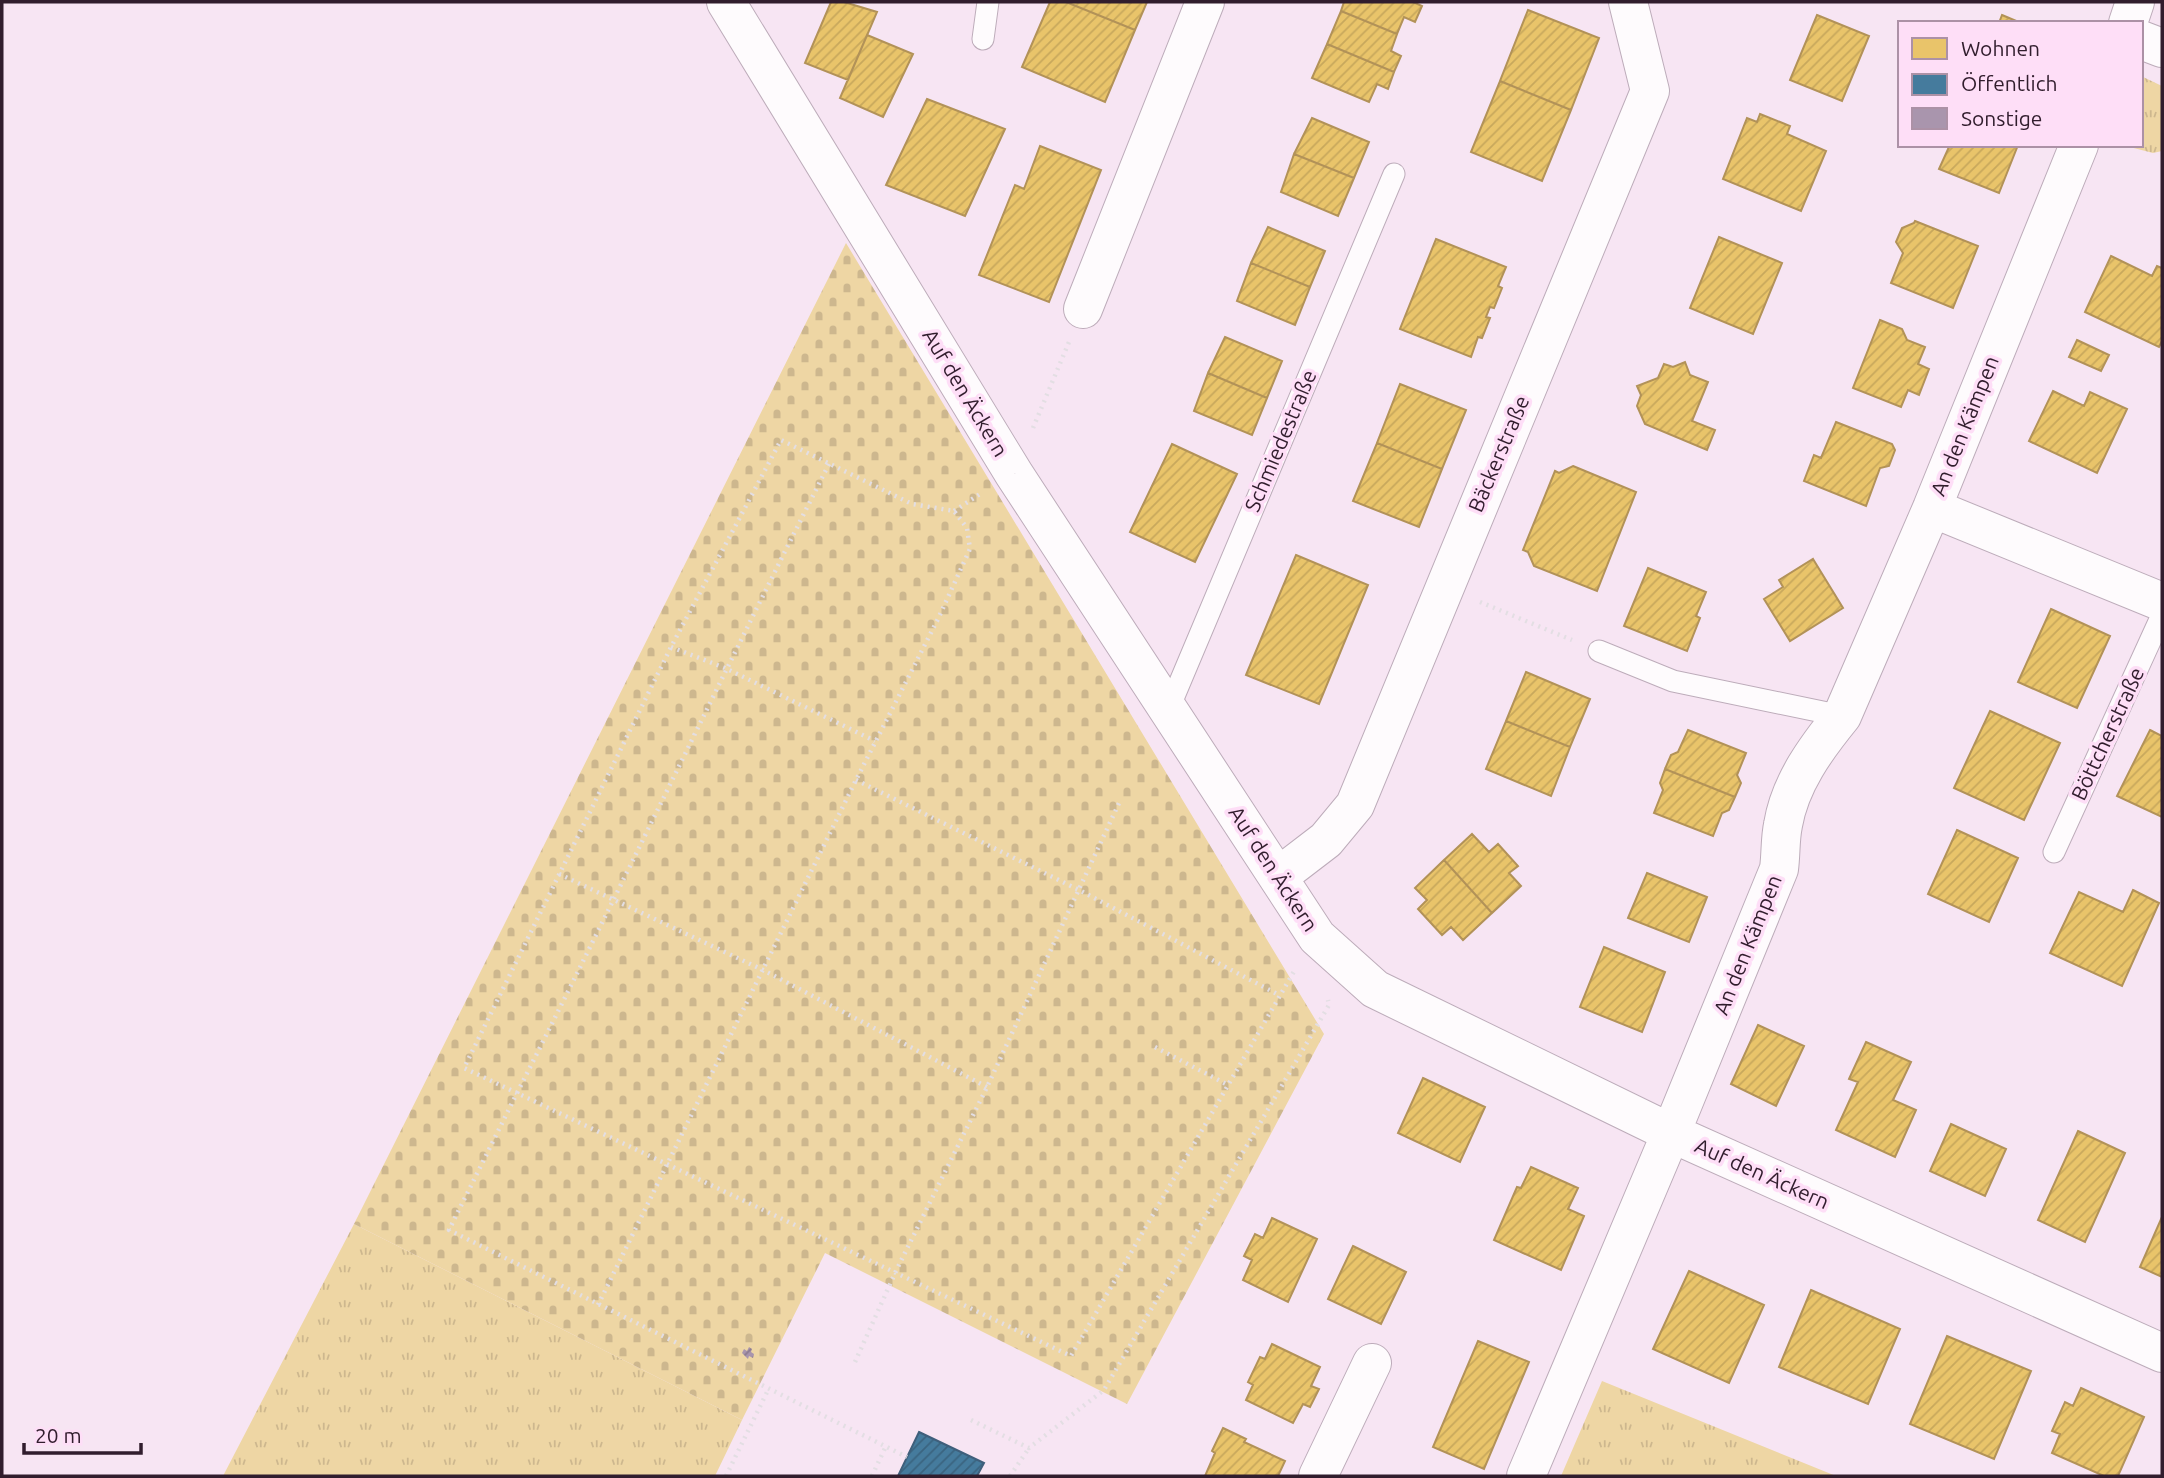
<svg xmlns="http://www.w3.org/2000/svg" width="2164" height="1478" viewBox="0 0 2164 1478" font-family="Ubuntu,sans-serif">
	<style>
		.grass { fill: url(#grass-tufts) }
		.cemetery { fill: url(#cemetery-stones) }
		.homes { fill: url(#homes-hatch); stroke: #b29258; stroke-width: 2 }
		.public { fill: url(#public-hatch); stroke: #3f5f7b; stroke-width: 2 }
		.building { fill: url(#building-hatch) }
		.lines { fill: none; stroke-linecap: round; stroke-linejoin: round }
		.service-casing { stroke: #bdacba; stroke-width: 23 }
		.minor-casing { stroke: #bdacba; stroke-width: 40 }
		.path { stroke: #e3dee3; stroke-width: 4.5; stroke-dasharray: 2 5; stroke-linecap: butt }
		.service { stroke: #fefbfd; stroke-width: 21 }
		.minor { stroke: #fefbfd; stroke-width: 38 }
		.labels { text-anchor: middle; stroke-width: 7; stroke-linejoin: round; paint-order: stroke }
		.street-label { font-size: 21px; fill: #311d2d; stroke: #fedef7 }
	</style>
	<defs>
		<pattern id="grass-tufts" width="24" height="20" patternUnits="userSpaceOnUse" patternTransform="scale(1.75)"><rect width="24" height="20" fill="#eed6a4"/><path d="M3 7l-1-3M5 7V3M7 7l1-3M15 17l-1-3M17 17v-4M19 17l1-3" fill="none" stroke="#cdb78e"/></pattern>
		<pattern id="cemetery-stones" width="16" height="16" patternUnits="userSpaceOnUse" patternTransform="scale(1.75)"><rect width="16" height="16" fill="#eed6a4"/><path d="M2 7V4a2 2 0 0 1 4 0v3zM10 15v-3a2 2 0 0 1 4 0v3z" fill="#cdb78e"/></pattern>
		<pattern id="homes-hatch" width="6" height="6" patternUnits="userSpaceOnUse" patternTransform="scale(1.75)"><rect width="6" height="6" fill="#e9c46a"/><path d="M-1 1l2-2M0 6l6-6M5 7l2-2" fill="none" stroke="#c8a85c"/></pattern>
		<pattern id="public-hatch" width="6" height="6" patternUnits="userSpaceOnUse" patternTransform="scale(1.75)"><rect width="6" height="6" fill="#457b9d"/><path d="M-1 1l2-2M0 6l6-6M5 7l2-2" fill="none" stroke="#3a6480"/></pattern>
		<pattern id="building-hatch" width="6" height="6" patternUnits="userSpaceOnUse" patternTransform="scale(1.75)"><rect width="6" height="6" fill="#a995ad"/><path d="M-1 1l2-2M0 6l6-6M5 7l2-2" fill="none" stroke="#8a798d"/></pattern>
	</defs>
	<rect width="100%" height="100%" fill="#f7e5f3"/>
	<path class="grass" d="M 2141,76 L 2162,86 L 2162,151 L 2153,153 L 2122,145 L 2141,145 Z
		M 354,1224 L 742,1420 L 715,1476 L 223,1476 Z
		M 1602,1381 L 1836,1476 L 1561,1476 Z"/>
	<path class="cemetery" d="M 846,243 L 1324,1034 L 1127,1404 L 825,1253 L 742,1420 L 354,1224 Z"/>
	<path class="homes" d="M 831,2 L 844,2 L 877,12 L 848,80 L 805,63 Z
		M 1050,2 L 1066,2 L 1135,30 L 1105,102 L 1022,67 Z
		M 1066,2 L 1147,2 L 1135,30 Z
		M 1344,2 L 1413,2 L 1422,6 L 1415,22 L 1404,17 L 1397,34 L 1341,11 Z
		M 1528,10 L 1599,38 L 1571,110 L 1500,81 Z
		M 1341,11 L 1397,34 L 1391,51 L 1401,56 L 1394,72 L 1327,44 Z
		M 1817,15 L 1869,36 L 1842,101 L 1790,80 Z
		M 2002,15 L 2021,23 L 1999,23 Z
		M 867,35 L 913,54 L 883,117 L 840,98 Z
		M 1327,44 L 1394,72 L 1388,89 L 1377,84 L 1369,102 L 1312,78 Z
		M 1500,81 L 1571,110 L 1542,181 L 1471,152 Z
		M 927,99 L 1005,129 L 965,216 L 886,185 Z
		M 1760,114 L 1790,126 L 1787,134 L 1826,151 L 1801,211 L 1723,179 L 1747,118 L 1757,122 Z
		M 1312,118 L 1369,142 L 1354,178 L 1294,154 Z
		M 1946,145 L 2018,145 L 1999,193 L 1939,169 L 1949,147 Z
		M 1040,146 L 1101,170 L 1049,302 L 979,275 L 1015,185 L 1024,189 Z
		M 1294,154 L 1354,178 L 1338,216 L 1281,192 Z
		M 1915,221 L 1978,246 L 1953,308 L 1891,283 L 1903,253 L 1896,242 L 1902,228 L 1914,223 Z
		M 1268,227 L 1325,251 L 1310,287 L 1251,263 Z
		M 1719,237 L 1782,263 L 1753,334 L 1690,308 Z
		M 1436,239 L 1506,267 L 1498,286 L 1502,288 L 1494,308 L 1490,307 L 1486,317 L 1490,318 L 1482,338 L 1478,337 L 1471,357 L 1400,329 Z
		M 2111,256 L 2152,276 L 2157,266 L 2162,268 L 2162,341 L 2159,347 L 2085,312 Z
		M 1251,263 L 1310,287 L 1295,325 L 1237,301 Z
		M 1880,320 L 1902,329 L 1907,340 L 1925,347 L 1918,364 L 1929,369 L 1919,395 L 1908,390 L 1901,407 L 1853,388 Z
		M 1225,337 L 1282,361 L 1267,398 L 1208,373 Z
		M 2077,340 L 2109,355 L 2101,371 L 2069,357 Z
		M 1685,362 L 1690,375 L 1708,382 L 1692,421 L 1715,430 L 1707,450 L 1645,424 L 1637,406 L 1641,395 L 1637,386 L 1658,378 L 1664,364 L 1673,367 Z
		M 1208,373 L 1267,398 L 1252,435 L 1194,411 Z
		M 1400,384 L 1466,410 L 1442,469 L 1377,443 Z
		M 2053,391 L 2084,406 L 2090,392 L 2127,409 L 2097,473 L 2029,441 Z
		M 1836,422 L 1892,444 L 1895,450 L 1889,466 L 1880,468 L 1866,506 L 1804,481 L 1814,455 L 1821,458 Z
		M 1377,443 L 1442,469 L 1419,527 L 1353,501 Z
		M 1172,444 L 1237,474 L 1195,562 L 1130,532 Z
		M 1573,466 L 1636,492 L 1597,591 L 1534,566 L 1528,552 L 1523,550 L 1555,471 L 1559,473 Z
		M 1296,555 L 1368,585 L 1319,704 L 1246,675 Z
		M 1813,559 L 1843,608 L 1790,641 L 1764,599 L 1783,587 L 1779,580 Z
		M 1648,568 L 1706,592 L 1696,616 L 1700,618 L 1687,651 L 1624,626 Z
		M 2051,609 L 2110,636 L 2077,708 L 2018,682 Z
		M 1526,672 L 1590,699 L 1570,747 L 1506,721 Z
		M 1990,711 L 2060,743 L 2024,820 L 1954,788 Z
		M 1506,721 L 1570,747 L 1551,796 L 1486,769 Z
		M 1688,730 L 1746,753 L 1737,775 L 1741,783 L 1735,797 L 1665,769 L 1671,755 L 1678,752 Z
		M 2150,730 L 2162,736 L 2162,817 L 2117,796 Z
		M 1665,769 L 1735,797 L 1729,810 L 1722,813 L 1713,836 L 1654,813 L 1663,790 L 1660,783 Z
		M 1957,830 L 2018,858 L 1989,922 L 1928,894 Z
		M 1472,834 L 1489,852 L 1498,844 L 1518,866 L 1509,873 L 1521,886 L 1492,913 L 1444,860 Z
		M 1444,860 L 1492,913 L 1463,940 L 1451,927 L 1442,935 L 1418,909 L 1427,900 L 1415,888 Z
		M 1647,873 L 1707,897 L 1689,942 L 1628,918 Z
		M 2133,890 L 2159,903 L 2122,986 L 2050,953 L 2079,892 L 2123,912 Z
		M 1604,947 L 1665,972 L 1642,1032 L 1580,1007 Z
		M 1758,1025 L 1804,1046 L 1776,1106 L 1731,1084 Z
		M 1866,1042 L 1911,1062 L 1893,1100 L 1916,1110 L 1895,1157 L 1836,1130 L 1858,1082 L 1849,1079 Z
		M 1423,1078 L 1485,1107 L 1460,1162 L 1398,1133 Z
		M 1951,1124 L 2006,1149 L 1985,1196 L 1930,1171 Z
		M 2078,1131 L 2125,1153 L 2085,1242 L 2038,1220 Z
		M 1531,1167 L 1578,1188 L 1568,1209 L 1584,1216 L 1561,1270 L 1494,1240 L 1517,1187 L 1521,1188 Z
		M 2162,1217 L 2162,1277 L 2140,1267 Z
		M 1272,1218 L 1317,1239 L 1288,1302 L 1243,1280 L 1252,1260 L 1244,1256 L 1255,1234 L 1263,1238 Z
		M 1353,1246 L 1406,1272 L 1381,1324 L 1328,1299 Z
		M 1689,1271 L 1764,1305 L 1729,1383 L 1653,1349 Z
		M 1811,1290 L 1900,1329 L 1868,1404 L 1779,1367 Z
		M 1947,1336 L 2031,1371 L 1994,1459 L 1910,1424 Z
		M 1478,1341 L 1529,1362 L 1484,1469 L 1433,1447 Z
		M 1272,1344 L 1320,1367 L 1311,1386 L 1319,1389 L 1310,1407 L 1303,1404 L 1293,1423 L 1246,1400 L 1253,1385 L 1248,1382 L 1260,1357 L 1265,1359 Z
		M 2081,1388 L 2144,1417 L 2118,1476 L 2104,1476 L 2052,1453 L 2060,1434 L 2052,1431 L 2065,1402 L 2073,1406 Z
		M 1223,1428 L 1246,1439 L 1244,1442 L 1285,1461 L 1278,1476 L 1205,1476 L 1215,1453 L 1212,1451 Z"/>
	<path class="public" d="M 919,1432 L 984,1463 L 977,1476 L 898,1476 Z"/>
	<path class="building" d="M 749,1347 L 752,1349 L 751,1352 L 754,1354 L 753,1358 L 749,1356 L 748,1359 L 742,1353 L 744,1349 L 747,1351 Z"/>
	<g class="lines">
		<defs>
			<path id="service" d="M 983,39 L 988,2
				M 1599,651 L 1673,681 L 1842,716
				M 1169,708 L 1394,174
				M 2054,852 L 2162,615"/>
			<path id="minor" d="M 726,2 L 1014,474 L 1317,937 L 1375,989 L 1671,1133 L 2162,1353
				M 2128,23 L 2135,2
				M 2141,40 L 2162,48
				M 1083,309 L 1205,2
				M 1932,508 L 2162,602
				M 1279,876 L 1326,840 L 1355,805 L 1650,91 L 1628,2
				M 1318,1476 L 1372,1363
				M 1526,1476 L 1671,1133 L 1779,869 C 1781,854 1780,839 1783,825 C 1790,783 1816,748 1842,716 L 1932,508 L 2079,145"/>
		</defs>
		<use href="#service" class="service-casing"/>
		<use href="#minor" class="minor-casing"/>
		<path class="path" d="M 1033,428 L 1069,342
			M 829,464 C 723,673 623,884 517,1093 L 1071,1356 L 1296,968
			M 954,511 L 980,494
			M 1480,602 L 1572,640
			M 671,647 L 725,668 L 875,741
			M 856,780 L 1079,890 L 1279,995
			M 559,874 L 763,970 L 987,1087
			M 1155,1047 L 1228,1085
			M 598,1305 L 856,780 L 938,619 L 970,549 L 967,528 L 954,511 L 912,504 L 781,440 L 671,647 L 464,1068 L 517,1093 L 449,1230 L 907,1457
			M 855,1362 L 896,1271 L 987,1087 L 1120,801
			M 971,1420 L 1029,1448 L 1104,1390 L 1329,1005 L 1328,1000
			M 726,1476 L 769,1388
			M 872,1476 L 886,1446
			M 1010,1476 L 1029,1448"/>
		<use href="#service" class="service"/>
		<use href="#minor" class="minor"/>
	</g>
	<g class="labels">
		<g class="street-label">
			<text transform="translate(965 393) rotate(59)" y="7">Auf den Äckern</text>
			<text transform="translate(1965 426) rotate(-68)" y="7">An den Kämpen</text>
			<text transform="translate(1281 441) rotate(-67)" y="7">Schmiedestraße</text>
			<text transform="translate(1499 454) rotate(-67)" y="7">Bäckerstraße</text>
			<text transform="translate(2108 734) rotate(-65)" y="7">Böttcherstraße</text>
			<text transform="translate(1273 869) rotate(57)" y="7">Auf den Äckern</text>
			<text transform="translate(1748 945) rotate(-68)" y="7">An den Kämpen</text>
			<text transform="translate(1762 1174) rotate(24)" y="7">Auf den Äckern</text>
		</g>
	</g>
	<rect width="2164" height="1478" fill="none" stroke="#311d2d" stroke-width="7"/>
	<rect x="1898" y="21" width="245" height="126" fill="#fedef7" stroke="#ac91a6" stroke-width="2"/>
	<rect x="1912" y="38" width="35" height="21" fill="#e9c46a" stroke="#ac91a6" stroke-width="2"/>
	<text x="1961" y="56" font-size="21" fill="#311d2d">Wohnen</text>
	<rect x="1912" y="74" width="35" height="21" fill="#457b9d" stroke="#ac91a6" stroke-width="2"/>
	<text x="1961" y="91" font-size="21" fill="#311d2d">Öffentlich</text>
	<rect x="1912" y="108" width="35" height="21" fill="#a995ad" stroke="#ac91a6" stroke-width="2"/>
	<text x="1961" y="126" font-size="21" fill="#311d2d">Sonstige</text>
	<path d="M24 1443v10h117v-10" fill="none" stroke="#311d2d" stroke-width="3.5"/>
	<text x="35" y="1443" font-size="21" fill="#311d2d" stroke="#fedef7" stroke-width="5" paint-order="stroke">20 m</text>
</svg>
